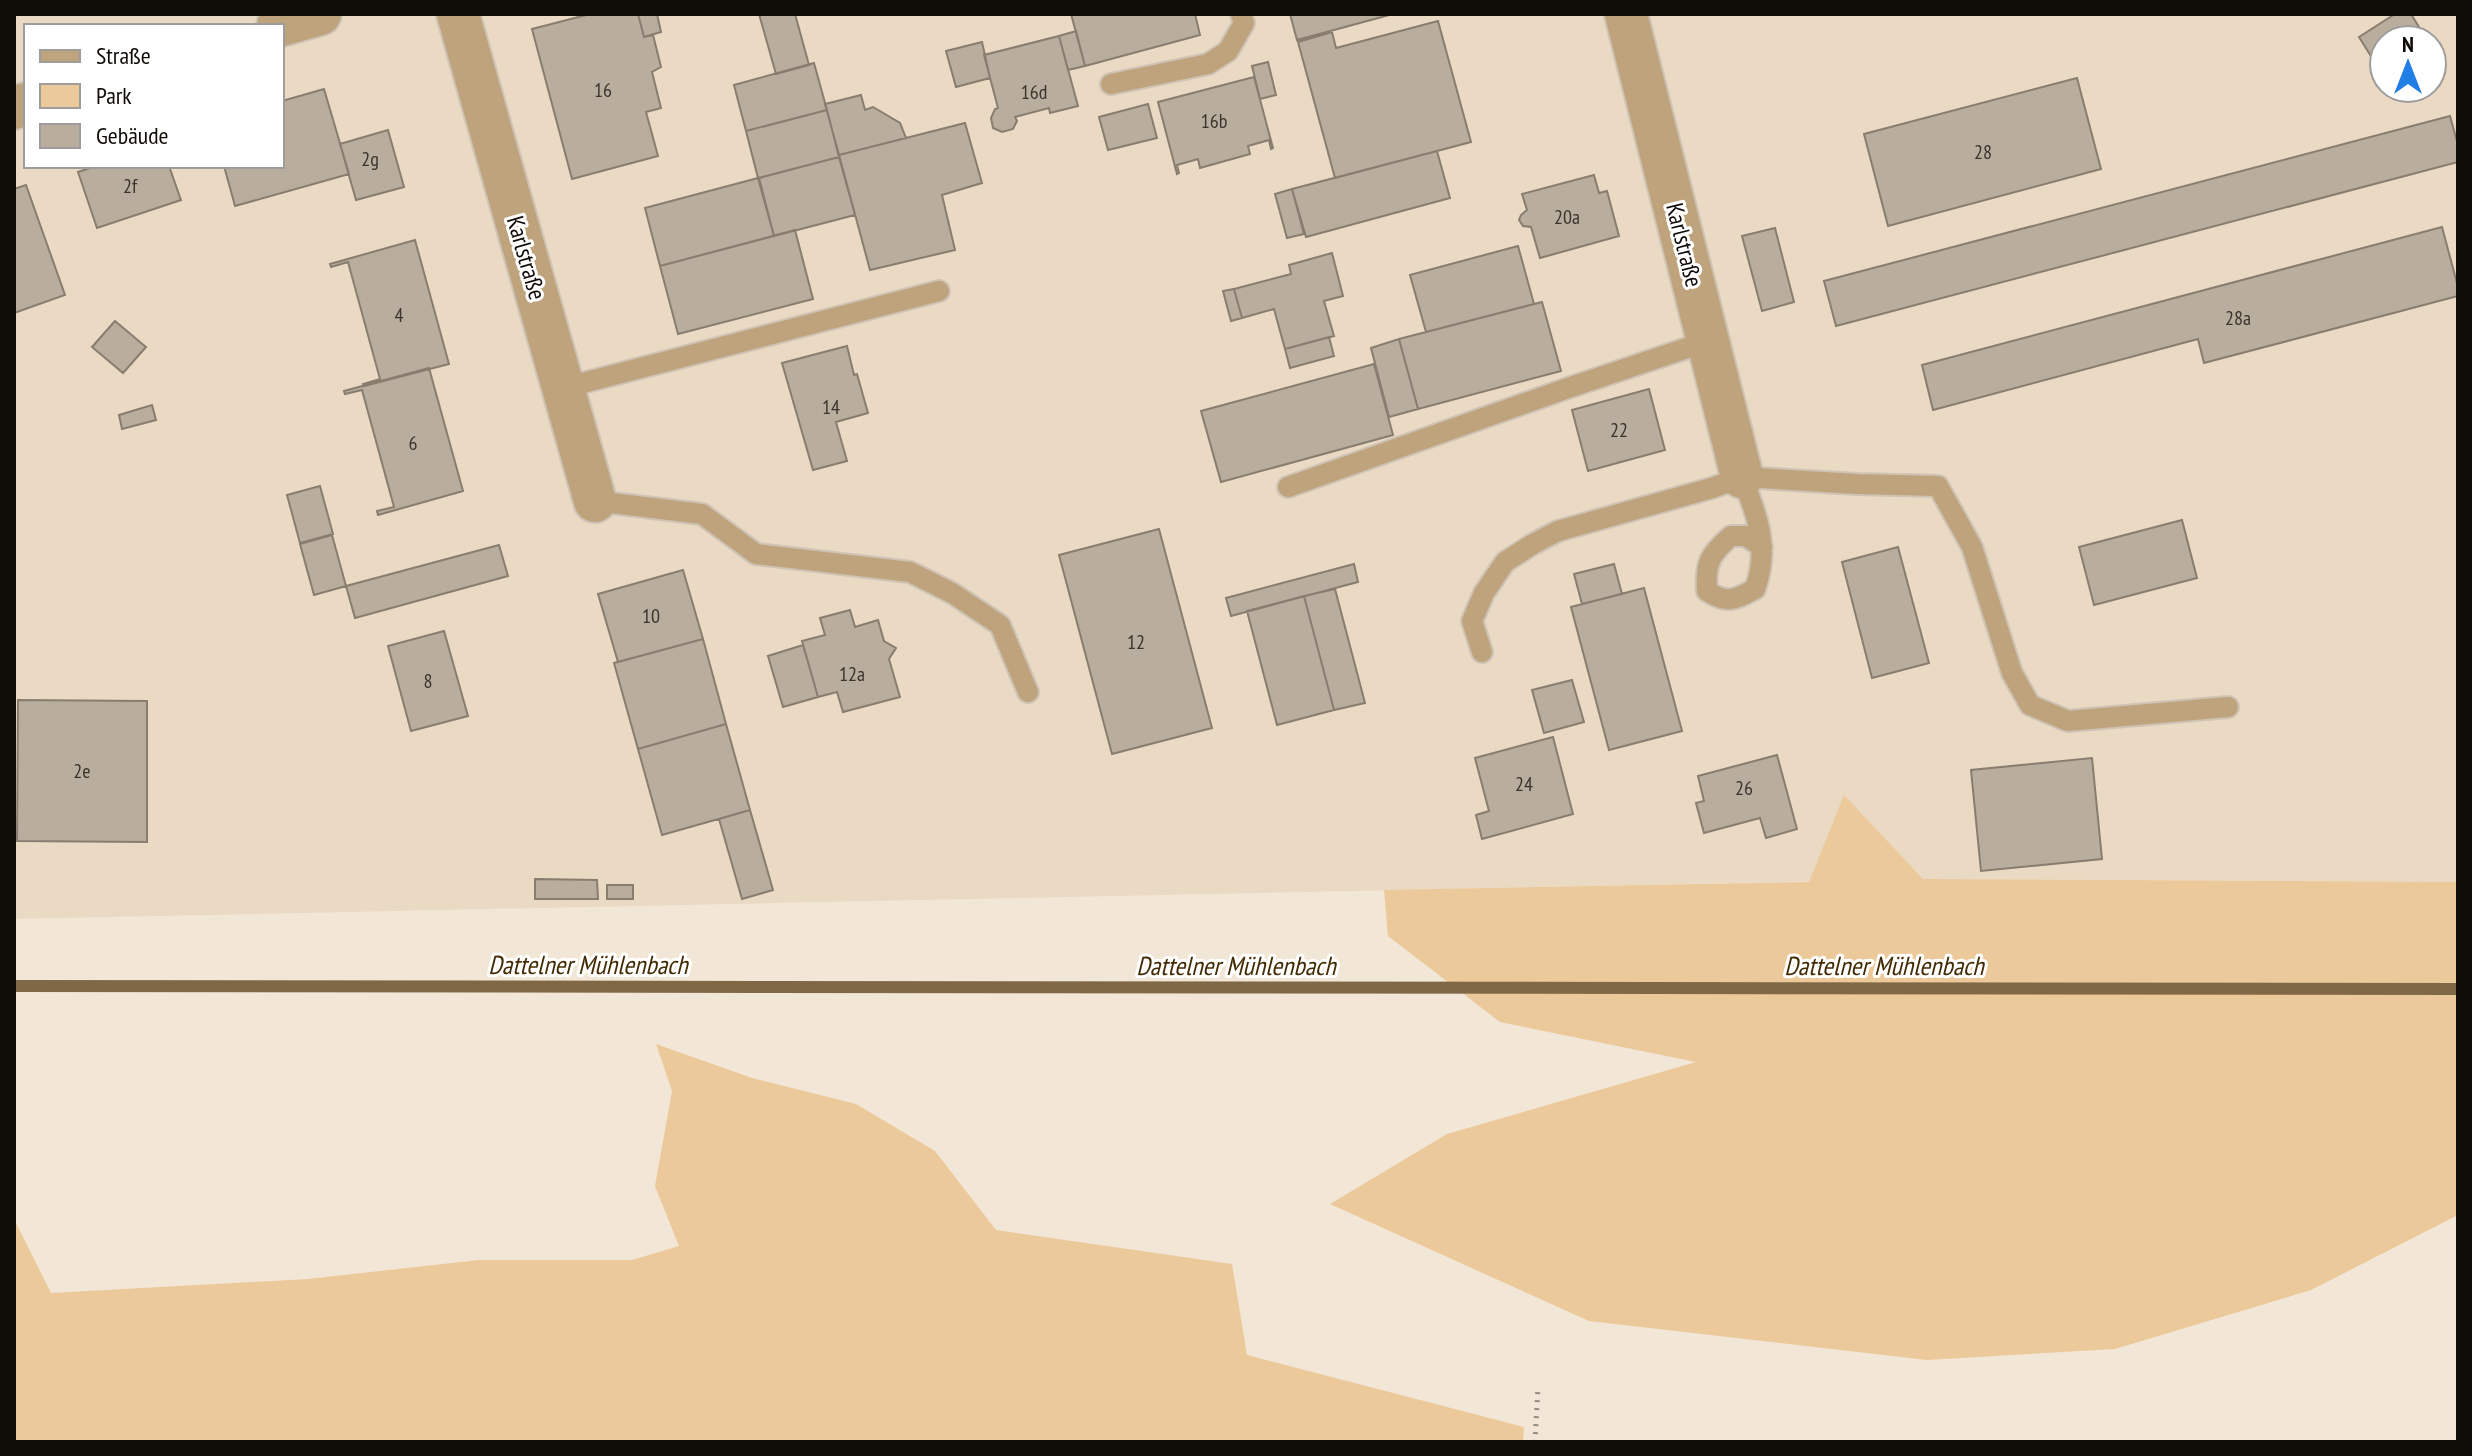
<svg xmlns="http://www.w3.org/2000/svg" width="2472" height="1456" viewBox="0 0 2472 1456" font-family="'PT Sans Narrow',sans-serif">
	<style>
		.built { fill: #ead9c3; fill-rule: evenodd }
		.green { fill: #ebc99a }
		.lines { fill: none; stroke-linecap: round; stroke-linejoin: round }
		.stream { stroke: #806846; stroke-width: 12 }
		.building { fill: #b9ad9e; stroke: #887d6f; stroke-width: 2 }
		.lane-casing { stroke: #cec3b5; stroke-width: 24 }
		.street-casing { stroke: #cec3b5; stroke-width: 46 }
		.path { stroke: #958c81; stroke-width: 5; stroke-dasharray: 2 6; stroke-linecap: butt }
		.lane { stroke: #bea37d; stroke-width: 20 }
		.street { stroke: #bea37d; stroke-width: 42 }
		.labels { text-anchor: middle; stroke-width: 6; stroke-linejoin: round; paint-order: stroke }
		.number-label { font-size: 20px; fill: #3a342c }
		.street-label { font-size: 24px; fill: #0f0b06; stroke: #fff }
		.water-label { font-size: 26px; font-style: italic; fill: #432c04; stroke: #fff }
	</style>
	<rect width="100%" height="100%" fill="#f2e6d6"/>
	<path class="built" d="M 14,14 L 2458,14 L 2458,882 L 1923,879 L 14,919 ZM 26,26 L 282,26 L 282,166 L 26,166 ZM 2384,40 L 2432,40 L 2432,88 L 2384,88 Z"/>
	<path class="green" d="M 1844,795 L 1923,879 L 2458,882 L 2458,1215 L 2311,1290 L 2115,1349 L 1927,1360 L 1589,1321 L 1330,1204 L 1447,1134 L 1696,1062 L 1500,1022 L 1388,936 L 1384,890 L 1809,882 Z
		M 656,1044 L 752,1078 L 856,1104 L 935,1151 L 996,1230 L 1232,1264 L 1247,1355 L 1524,1427 L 1523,1442 L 14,1442 L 14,1219 L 51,1293 L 308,1279 L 479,1260 L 632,1260 L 679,1246 L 655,1186 L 672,1091 Z"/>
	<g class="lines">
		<path class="stream" d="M 14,986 L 2458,989"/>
	</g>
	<path class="building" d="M 590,14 L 638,14 L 644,37 L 653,35 L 661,67 L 652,72 L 661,108 L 646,112 L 658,156 L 572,179 L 532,29 Z
		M 638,14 L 657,14 L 661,32 L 644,37 Z
		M 759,14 L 795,14 L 809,65 L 776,74 Z
		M 1071,14 L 1195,14 L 1200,35 L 1085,66 Z
		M 1290,14 L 1393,14 L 1297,40 Z
		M 2395,14 L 2411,14 L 2427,40 L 2384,40 L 2384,77 L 2359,37 Z
		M 1438,21 L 1471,142 L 1335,178 L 1298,42 L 1332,32 L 1336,48 Z
		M 1076,31 L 1085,66 L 1068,70 L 1059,36 Z
		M 1059,36 L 1078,106 L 1050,113 L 1049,108 L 1015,117 L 1017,121 L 1013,129 L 1002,132 L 993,128 L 991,118 L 995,109 L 998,108 L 984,55 Z
		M 982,42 L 990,78 L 956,87 L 946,51 Z
		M 1268,62 L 1276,95 L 1260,99 L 1252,66 Z
		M 814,63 L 827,110 L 746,131 L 734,85 Z
		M 1254,77 L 1273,148 L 1271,149 L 1269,140 L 1248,146 L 1250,154 L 1200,168 L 1198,159 L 1177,165 L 1179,173 L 1177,174 L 1158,102 Z
		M 2077,78 L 2101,169 L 1888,226 L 1864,134 Z
		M 324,89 L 349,174 L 235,206 L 224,166 L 282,166 L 282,101 Z
		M 861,95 L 865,110 L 873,107 L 900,123 L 906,138 L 839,155 L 825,104 Z
		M 1148,104 L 1157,138 L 1108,150 L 1099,117 Z
		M 827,110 L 839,157 L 758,178 L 746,131 Z
		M 2450,116 L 2458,145 L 2458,162 L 1836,326 L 1824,281 Z
		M 965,123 L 982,183 L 942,195 L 955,250 L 870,270 L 839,155 Z
		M 388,130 L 404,187 L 356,200 L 340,144 Z
		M 1437,151 L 1450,198 L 1306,237 L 1292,189 Z
		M 839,157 L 855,215 L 774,236 L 759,178 Z
		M 96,166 L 169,166 L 181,200 L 97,228 L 78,172 Z
		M 1594,175 L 1599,193 L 1607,191 L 1619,236 L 1540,258 L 1531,227 L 1523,226 L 1519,220 L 1521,215 L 1527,210 L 1522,194 Z
		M 758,178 L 774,236 L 660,266 L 645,208 Z
		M 26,185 L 65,295 L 14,313 L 14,189 Z
		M 1292,189 L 1304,234 L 1287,238 L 1275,194 Z
		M 2442,227 L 2458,287 L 2458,296 L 2204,363 L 2198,339 L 1933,410 L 1922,365 Z
		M 1775,228 L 1794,302 L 1762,311 L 1742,236 Z
		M 795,230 L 813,299 L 678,334 L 660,266 Z
		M 415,240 L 449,364 L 364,386 L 363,384 L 380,379 L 348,262 L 331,267 L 330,264 Z
		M 1518,246 L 1534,304 L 1426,332 L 1410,275 Z
		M 1332,253 L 1343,296 L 1324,301 L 1334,336 L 1285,349 L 1274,309 L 1242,318 L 1234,289 L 1291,274 L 1289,265 Z
		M 1234,289 L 1242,318 L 1231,321 L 1223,291 Z
		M 1542,302 L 1561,371 L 1418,409 L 1399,339 Z
		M 115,321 L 146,347 L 123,373 L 92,347 Z
		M 1329,337 L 1334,356 L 1290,368 L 1285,349 Z
		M 1399,339 L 1418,409 L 1389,417 L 1371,348 Z
		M 847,346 L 854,375 L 857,374 L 868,413 L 836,422 L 847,461 L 813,470 L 782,363 Z
		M 1374,364 L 1393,435 L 1221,482 L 1201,411 Z
		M 429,368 L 463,491 L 378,515 L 377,511 L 394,507 L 362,390 L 345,394 L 344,391 Z
		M 1649,389 L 1665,450 L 1588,471 L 1572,410 Z
		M 152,405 L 156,420 L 122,429 L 119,415 Z
		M 320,486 L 333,534 L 300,543 L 287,495 Z
		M 2182,520 L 2197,578 L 2094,605 L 2079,547 Z
		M 1159,529 L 1212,728 L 1112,754 L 1059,555 Z
		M 332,535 L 346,586 L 314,595 L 300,544 Z
		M 499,545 L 508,576 L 355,618 L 346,586 Z
		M 1898,547 L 1929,663 L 1872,678 L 1842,562 Z
		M 1354,564 L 1358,582 L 1231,616 L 1226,598 Z
		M 1614,564 L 1622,594 L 1582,604 L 1574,574 Z
		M 683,570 L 703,639 L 618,662 L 598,594 Z
		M 1644,588 L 1682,731 L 1609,750 L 1571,607 Z
		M 1335,589 L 1365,703 L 1334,710 L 1304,596 Z
		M 1304,596 L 1334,710 L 1277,725 L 1247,611 Z
		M 850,610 L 855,627 L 878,620 L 884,641 L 896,648 L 889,659 L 900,697 L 843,712 L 837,692 L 818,697 L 802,641 L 825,635 L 820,618 Z
		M 444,631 L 468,716 L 411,731 L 388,646 Z
		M 703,639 L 726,724 L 638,749 L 614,663 Z
		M 803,645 L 818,697 L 783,707 L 768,656 Z
		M 1572,680 L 1584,722 L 1544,733 L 1532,690 Z
		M 18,700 L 147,701 L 147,842 L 17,841 Z
		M 726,724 L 750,810 L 662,835 L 638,749 Z
		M 1553,737 L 1573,814 L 1482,839 L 1476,815 L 1489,811 L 1475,758 Z
		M 1777,755 L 1797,829 L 1766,838 L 1760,818 L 1704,833 L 1696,803 L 1704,801 L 1698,776 Z
		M 2092,758 L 2102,859 L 1981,871 L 1971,770 Z
		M 750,810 L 773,890 L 742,899 L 719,819 Z
		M 535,879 L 597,880 L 598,899 L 535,899 Z
		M 607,885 L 633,885 L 633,899 L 607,899 Z"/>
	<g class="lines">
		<defs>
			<path id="lane" d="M 1111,84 L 1208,64 L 1228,51 L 1244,23 L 1241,14
				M 563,388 L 939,291
				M 1742,477 C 1757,515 1770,548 1755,589 C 1735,599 1728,605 1707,591 C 1705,563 1710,554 1731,536 L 1746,536 L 1762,547
				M 1288,487 L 1568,388 L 1708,341
				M 595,501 L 702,514 L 756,554 L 910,572 L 952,593 L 1000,625 L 1028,692
				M 1482,652 L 1472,621 L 1484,593 L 1505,562 L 1533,544 L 1558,531 L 1712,488 L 1742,477 L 1857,484 L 1938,486 L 1972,547 L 2012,673 L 2030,705 L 2068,721 L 2228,707"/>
			<path id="street" d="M 458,14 L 595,501
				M 1626,14 L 1742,477
				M 278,26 L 320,14
				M 14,108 L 26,104"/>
		</defs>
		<use href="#lane" class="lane-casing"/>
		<use href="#street" class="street-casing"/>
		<path class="path" d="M 1535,1442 L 1538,1387"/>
		<use href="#lane" class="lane"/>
		<use href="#street" class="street"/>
	</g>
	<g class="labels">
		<g class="number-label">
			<text x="603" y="97">16</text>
			<text x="1034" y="99">16d</text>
			<text x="1214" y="128">16b</text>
			<text x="1983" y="159">28</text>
			<text x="370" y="166">2g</text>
			<text x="130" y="193">2f</text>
			<text x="1567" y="224">20a</text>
			<text x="399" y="322">4</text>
			<text x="2238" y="325">28a</text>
			<text x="831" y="414">14</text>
			<text x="1619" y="437">22</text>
			<text x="413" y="450">6</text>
			<text x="651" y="623">10</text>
			<text x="1136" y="649">12</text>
			<text x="852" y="681">12a</text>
			<text x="428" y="688">8</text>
			<text x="82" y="778">2e</text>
			<text x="1524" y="791">24</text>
			<text x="1744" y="795">26</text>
		</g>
		<g class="street-label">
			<text transform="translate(1684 245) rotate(76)" y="8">Karlstraße</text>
			<text transform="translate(526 258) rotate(74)" y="8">Karlstraße</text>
		</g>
		<g class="water-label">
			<text x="588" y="974">Dattelner Mühlenbach</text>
			<text x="1236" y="975">Dattelner Mühlenbach</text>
			<text x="1884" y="975">Dattelner Mühlenbach</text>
		</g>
	</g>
	<rect width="2472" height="1456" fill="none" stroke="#0f0b06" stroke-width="32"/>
	<rect x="24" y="24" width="260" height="144" fill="#ffffff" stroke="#9f9d9b" stroke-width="2"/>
	<rect x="40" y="50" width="40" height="12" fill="#bea37d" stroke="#9f9d9b" stroke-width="2"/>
	<text x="96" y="64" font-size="24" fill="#0f0b06">Straße</text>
	<rect x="40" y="84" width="40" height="24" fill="#ebc99a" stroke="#9f9d9b" stroke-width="2"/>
	<text x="96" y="104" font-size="24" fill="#0f0b06">Park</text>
	<rect x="40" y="124" width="40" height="24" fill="#b9ad9e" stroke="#9f9d9b" stroke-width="2"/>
	<text x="96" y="144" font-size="24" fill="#0f0b06">Gebäude</text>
	<g transform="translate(2408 64)"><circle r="38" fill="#ffffff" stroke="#9f9d9b" stroke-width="2"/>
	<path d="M0-6L14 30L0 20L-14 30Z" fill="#227ee7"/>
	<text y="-12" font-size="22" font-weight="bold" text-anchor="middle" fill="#0f0b06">N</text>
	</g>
</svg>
